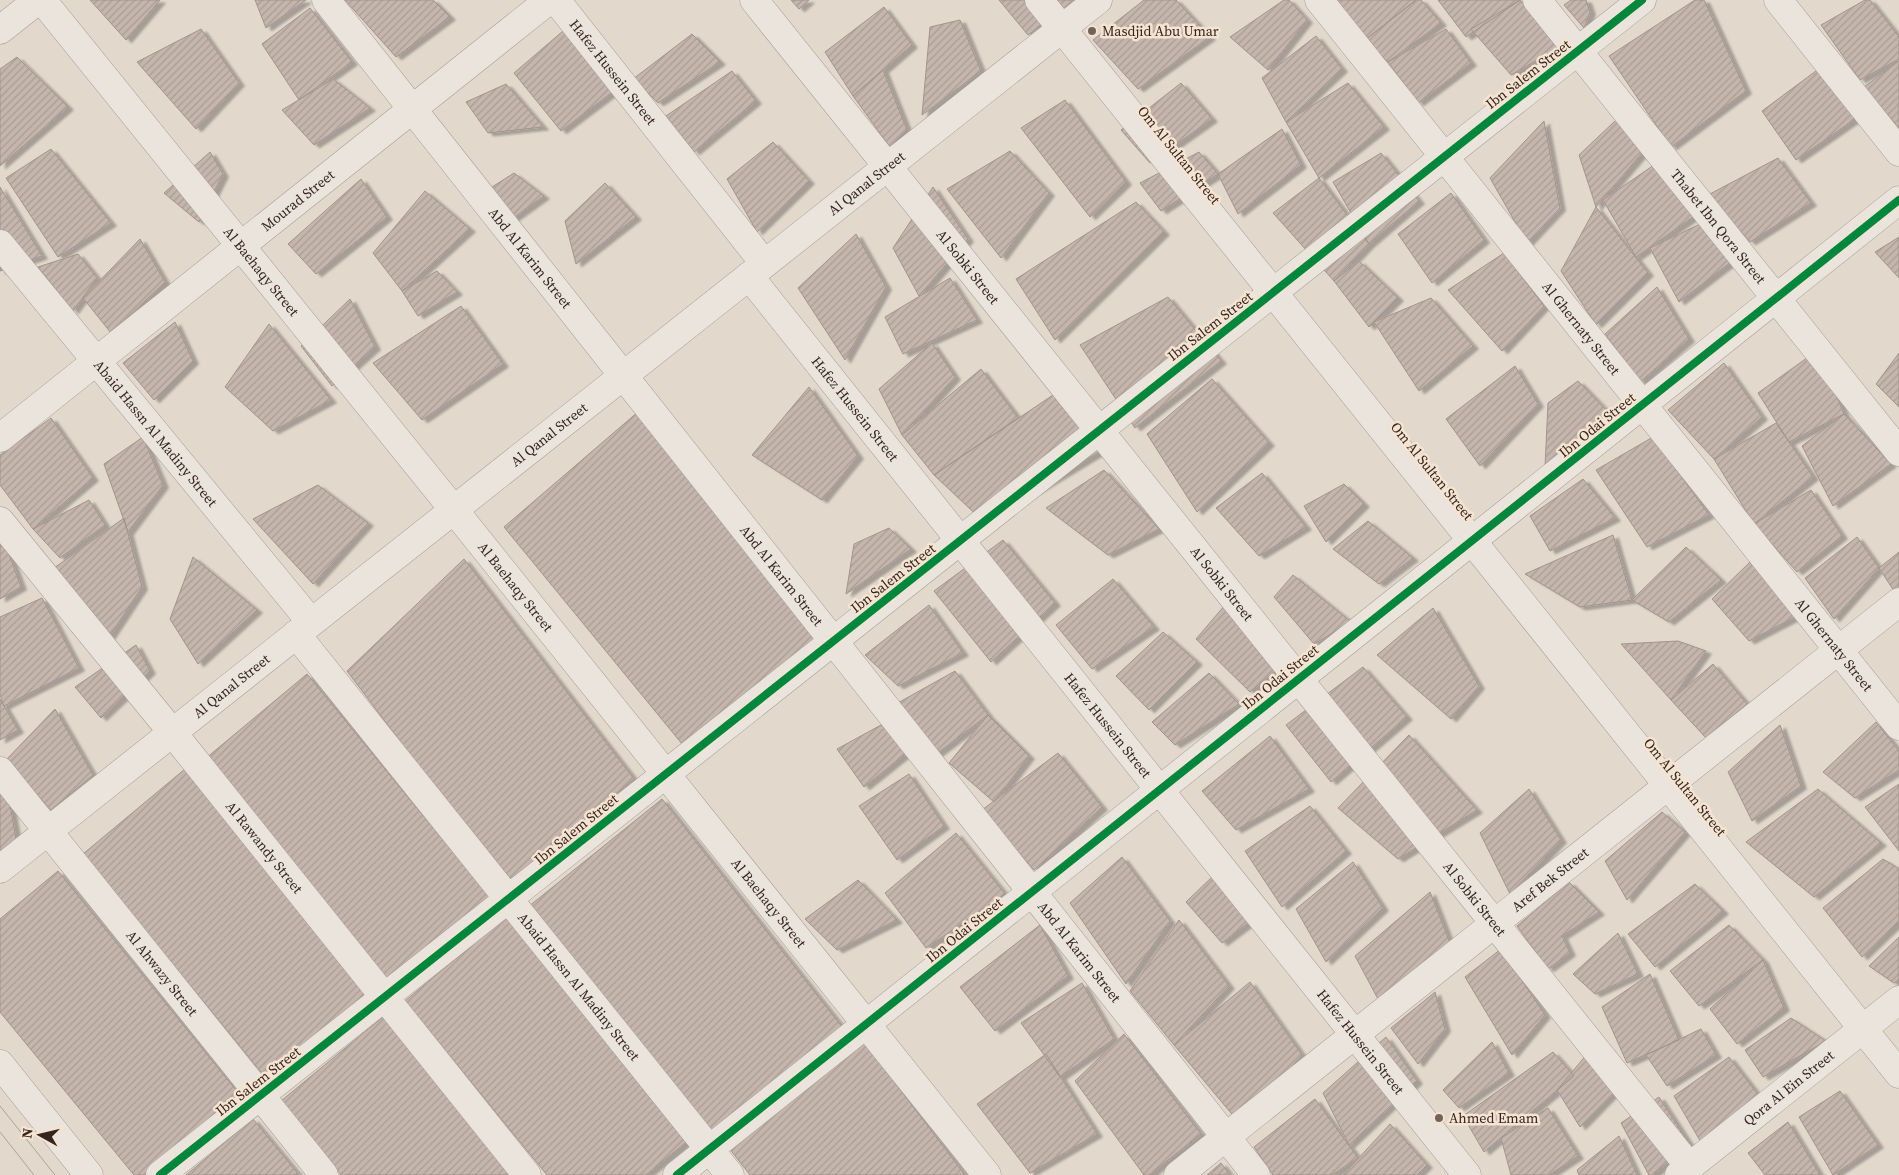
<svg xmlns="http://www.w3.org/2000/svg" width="1899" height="1175" viewBox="0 0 1899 1175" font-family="'Source Serif 4',serif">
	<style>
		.building { fill: url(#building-hatch); stroke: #a2948b; filter: url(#shadow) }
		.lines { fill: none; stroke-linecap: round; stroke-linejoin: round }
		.minor-casing { stroke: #a79e95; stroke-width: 29 }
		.tertiary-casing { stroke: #a79e95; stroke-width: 29 }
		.minor { stroke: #eae4dd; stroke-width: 28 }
		.tertiary { stroke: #eae4dd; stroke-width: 28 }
		.tram { stroke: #aaa39d; stroke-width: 1 }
		.cycleway-casing { stroke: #f4e4d1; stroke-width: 11 }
		.cycleway { stroke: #00873e; stroke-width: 8 }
		.poi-dot { fill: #72645b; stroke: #f4e4d1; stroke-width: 2 }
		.labels { text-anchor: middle; stroke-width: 5; stroke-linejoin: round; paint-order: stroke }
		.poi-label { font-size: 14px; fill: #35251e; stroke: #f4e4d1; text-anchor: start }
		.street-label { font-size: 14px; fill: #35251e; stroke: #f4e4d1 }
	</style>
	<defs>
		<pattern id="building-hatch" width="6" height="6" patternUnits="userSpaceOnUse" patternTransform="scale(1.25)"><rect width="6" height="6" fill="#c5b6ad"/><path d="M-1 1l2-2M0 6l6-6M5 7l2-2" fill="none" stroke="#aa9c94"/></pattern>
		<filter id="shadow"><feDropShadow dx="5.5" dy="3" stdDeviation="1" flood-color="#0004"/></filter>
	</defs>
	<rect width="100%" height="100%" fill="#e2d8cc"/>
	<path class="building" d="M 90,0 L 160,0 L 126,40 Z
		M 255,0 L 306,0 L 266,28 Z
		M 345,0 L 433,0 L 450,17 L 396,57 Z
		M 791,0 L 809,0 L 799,9 Z
		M 999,0 L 1076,0 L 1028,35 Z
		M 1144,0 L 1176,0 L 1210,37 L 1138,89 L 1093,40 Z
		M 1284,0 L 1289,0 L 1307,20 L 1268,70 L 1230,37 Z
		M 1336,0 L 1416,0 L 1365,40 Z
		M 1416,0 L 1421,0 L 1441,23 L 1388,62 L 1365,40 Z
		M 1438,0 L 1520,0 L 1466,37 Z
		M 1520,0 L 1560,47 L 1511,75 L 1471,29 Z
		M 1571,0 L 1586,0 L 1590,12 L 1584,28 L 1564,5 Z
		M 1695,0 L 1704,0 L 1746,91 L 1671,147 L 1609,56 Z
		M 1865,0 L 1870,0 L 1899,37 L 1899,59 L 1860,80 L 1821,25 Z
		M 884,7 L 912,45 L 853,96 L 825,52 Z
		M 310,8 L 352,62 L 299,100 L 262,44 Z
		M 960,20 L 981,71 L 922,115 L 930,27 Z
		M 201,29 L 239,83 L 196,129 L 137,62 Z
		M 1446,29 L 1471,63 L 1418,103 L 1388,62 Z
		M 563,31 L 614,91 L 561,131 L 514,73 Z
		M 692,34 L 720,62 L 658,103 L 633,79 Z
		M 1316,36 L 1342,69 L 1286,122 L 1262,78 Z
		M 17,57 L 68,107 L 0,166 L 0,69 Z
		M 1899,61 L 1899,128 L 1864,87 Z
		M 1828,62 L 1858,117 L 1796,160 L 1762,111 Z
		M 883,70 L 907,130 L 890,147 L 853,96 Z
		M 732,71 L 756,101 L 694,152 L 666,116 Z
		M 333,79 L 370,108 L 314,145 L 282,110 Z
		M 1181,83 L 1212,119 L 1150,163 L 1121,130 Z
		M 1348,83 L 1384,127 L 1319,178 L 1286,122 Z
		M 506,84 L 543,127 L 488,133 L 466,102 Z
		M 1065,100 L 1126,182 L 1090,217 L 1021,128 Z
		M 1616,120 L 1642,153 L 1596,207 L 1579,155 Z
		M 1544,121 L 1560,208 L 1527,243 L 1490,178 Z
		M 1282,129 L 1301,165 L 1238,214 L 1218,174 Z
		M 773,142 L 809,181 L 757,232 L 727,179 Z
		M 51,149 L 111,223 L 58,257 L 6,178 Z
		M 1010,151 L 1049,193 L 1001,258 L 947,189 Z
		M 210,152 L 223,174 L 199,222 L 164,193 Z
		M 1199,152 L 1218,174 L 1161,211 L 1140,183 Z
		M 1381,153 L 1419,201 L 1369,244 L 1333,182 Z
		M 1778,158 L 1811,203 L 1750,242 L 1708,195 Z
		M 1654,165 L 1693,217 L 1636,257 L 1603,200 Z
		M 514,173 L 544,196 L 512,219 L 492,187 Z
		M 1319,178 L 1369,244 L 1334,281 L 1273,213 Z
		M 361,179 L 387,217 L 316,274 L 288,244 Z
		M 605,183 L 636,217 L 576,264 L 565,221 Z
		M 0,187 L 42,256 L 0,271 Z
		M 933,187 L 968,239 L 919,296 L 893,248 Z
		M 425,191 L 470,229 L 402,291 L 373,253 Z
		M 1451,193 L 1484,240 L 1432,283 L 1398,234 Z
		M 1136,202 L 1164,232 L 1055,340 L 1016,279 Z
		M 1596,207 L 1648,273 L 1596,325 L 1561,271 Z
		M 1700,224 L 1731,262 L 1679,302 L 1650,248 Z
		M 856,234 L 886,287 L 845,360 L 798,288 Z
		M 1899,237 L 1899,278 L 1875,252 Z
		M 140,239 L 165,282 L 111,333 L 83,298 Z
		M 1504,253 L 1544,306 L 1502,351 L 1448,290 Z
		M 78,254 L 97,278 L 73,311 L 38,267 Z
		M 1359,261 L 1398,298 L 1369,327 L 1334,281 Z
		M 437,271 L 457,292 L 418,316 L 402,291 Z
		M 950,278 L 977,320 L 903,354 L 885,317 Z
		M 1657,287 L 1689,339 L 1640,382 L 1605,334 Z
		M 1168,297 L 1221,361 L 1135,428 L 1080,345 Z
		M 1431,298 L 1473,346 L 1419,391 L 1374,322 Z
		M 350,299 L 375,347 L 332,386 L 301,346 Z
		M 461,306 L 503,364 L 422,420 L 373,363 Z
		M 175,322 L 193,361 L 154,400 L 123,363 Z
		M 269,324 L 331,400 L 273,431 L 225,387 Z
		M 932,343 L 955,377 L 902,435 L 879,389 Z
		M 1818,350 L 1844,414 L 1789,442 L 1758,393 Z
		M 1899,353 L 1899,407 L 1876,384 Z
		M 1724,363 L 1762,417 L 1714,459 L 1668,410 Z
		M 1515,366 L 1538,404 L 1480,466 L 1446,419 Z
		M 981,369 L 1018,418 L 934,475 L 902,435 Z
		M 1212,379 L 1269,443 L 1197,512 L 1147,434 Z
		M 1578,381 L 1609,413 L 1545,467 L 1548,403 Z
		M 809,387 L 858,456 L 822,500 L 752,455 Z
		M 1056,393 L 1099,452 L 984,522 L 934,475 Z
		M 639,411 L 820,639 L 687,750 L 504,527 Z
		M 1844,414 L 1891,464 L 1833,506 L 1802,446 Z
		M 51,418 L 93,478 L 33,529 L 0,485 L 0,455 Z
		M 1776,423 L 1813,477 L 1754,524 L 1714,459 Z
		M 143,437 L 163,485 L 128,532 L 104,464 Z
		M 1653,437 L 1709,515 L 1647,547 L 1596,470 Z
		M 1104,470 L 1159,529 L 1108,555 L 1046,508 Z
		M 1262,473 L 1306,527 L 1259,556 L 1216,508 Z
		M 1583,479 L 1615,518 L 1550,551 L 1530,516 Z
		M 1344,484 L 1364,504 L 1326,542 L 1304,506 Z
		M 318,485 L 368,523 L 313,584 L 253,519 Z
		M 1811,490 L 1842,536 L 1797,572 L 1754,524 Z
		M 89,500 L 105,525 L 60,558 L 33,529 Z
		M 124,518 L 142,587 L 109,637 L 54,568 Z
		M 1368,521 L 1413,558 L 1379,584 L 1333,549 Z
		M 889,528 L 911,549 L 846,594 L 854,544 Z
		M 0,530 L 21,587 L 0,599 Z
		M 1613,535 L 1632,600 L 1580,607 L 1525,574 Z
		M 1857,537 L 1879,568 L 1834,619 L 1805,578 Z
		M 1003,540 L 1055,603 L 991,662 L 934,591 Z
		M 1686,547 L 1721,580 L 1669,622 L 1632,600 Z
		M 1899,552 L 1899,592 L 1896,594 L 1879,568 Z
		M 193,557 L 257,610 L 198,664 L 170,619 Z
		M 464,559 L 634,779 L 508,884 L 347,671 Z
		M 1750,562 L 1795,617 L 1749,641 L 1712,599 Z
		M 1293,575 L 1351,622 L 1314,644 L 1274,597 Z
		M 1113,579 L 1154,627 L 1092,669 L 1056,625 Z
		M 42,598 L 79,668 L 4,706 L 0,695 L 0,617 Z
		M 929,605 L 963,653 L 898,686 L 865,655 Z
		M 1225,605 L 1275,671 L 1250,692 L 1196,639 Z
		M 1433,608 L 1479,686 L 1451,719 L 1377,655 Z
		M 1163,632 L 1197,662 L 1149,710 L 1116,676 Z
		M 1678,641 L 1706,651 L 1671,700 L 1621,644 Z
		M 136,645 L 150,671 L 101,718 L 75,687 Z
		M 1713,664 L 1747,704 L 1706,738 L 1671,700 Z
		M 1363,667 L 1407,717 L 1331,782 L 1286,725 Z
		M 955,671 L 988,715 L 935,755 L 896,704 Z
		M 1209,673 L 1239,704 L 1175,745 L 1152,722 Z
		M 307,674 L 490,897 L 387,982 L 205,759 Z
		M 0,699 L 18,730 L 0,740 Z
		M 55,709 L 93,775 L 51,810 L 6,760 Z
		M 988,715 L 1029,756 L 994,802 L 949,763 Z
		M 1876,722 L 1899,751 L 1899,770 L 1855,798 L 1823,772 Z
		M 881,725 L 909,751 L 864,787 L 837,749 Z
		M 1780,725 L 1801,786 L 1752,821 L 1728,772 Z
		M 1409,735 L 1477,810 L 1398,859 L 1338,808 Z
		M 1270,736 L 1309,789 L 1236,830 L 1202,791 Z
		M 1058,753 L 1102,807 L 1034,870 L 982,810 Z
		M 185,769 L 368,992 L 265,1077 L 83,854 Z
		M 909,774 L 944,826 L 897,860 L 859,806 Z
		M 5,777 L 16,839 L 0,851 L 0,780 Z
		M 1899,784 L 1899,851 L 1865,807 Z
		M 1529,789 L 1561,840 L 1510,894 L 1480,833 Z
		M 1818,789 L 1881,843 L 1814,897 L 1746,842 Z
		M 662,799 L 843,1028 L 709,1135 L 528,907 Z
		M 1310,806 L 1346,851 L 1282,907 L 1245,851 Z
		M 1662,812 L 1685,832 L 1627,900 L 1605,861 Z
		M 956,833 L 1005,894 L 926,948 L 885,893 Z
		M 1122,857 L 1170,921 L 1126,984 L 1070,903 Z
		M 1883,859 L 1899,869 L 1899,921 L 1862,957 L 1823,908 Z
		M 1353,862 L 1383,908 L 1326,962 L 1296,909 Z
		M 58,871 L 240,1095 L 143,1175 L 134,1175 L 0,1012 L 0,919 Z
		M 1213,876 L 1251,921 L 1222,943 L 1186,902 Z
		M 858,880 L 897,920 L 837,950 L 805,919 Z
		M 1569,882 L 1599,912 L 1562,936 L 1570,953 L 1548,969 L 1517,926 Z
		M 1695,884 L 1723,911 L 1655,967 L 1628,934 Z
		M 1430,892 L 1455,956 L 1378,999 L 1355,956 Z
		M 507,916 L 690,1139 L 646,1175 L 547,1175 L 405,1001 Z
		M 1179,920 L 1229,986 L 1174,1045 L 1130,991 Z
		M 1040,925 L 1068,976 L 995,1031 L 960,987 Z
		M 1729,925 L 1763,960 L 1699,1006 L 1670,971 Z
		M 1618,933 L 1638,974 L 1595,994 L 1573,974 Z
		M 1899,937 L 1899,979 L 1894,983 L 1869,966 Z
		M 1501,949 L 1545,1015 L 1512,1055 L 1465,977 Z
		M 1763,960 L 1784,1008 L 1737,1044 L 1710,1009 Z
		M 1650,974 L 1679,1040 L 1627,1063 L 1602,1007 Z
		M 1250,982 L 1302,1055 L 1241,1125 L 1174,1045 Z
		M 1082,983 L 1114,1039 L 1060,1077 L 1021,1023 Z
		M 1435,992 L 1445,1029 L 1418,1064 L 1391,1028 Z
		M 384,1016 L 514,1175 L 341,1175 L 281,1101 Z
		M 1791,1018 L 1826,1041 L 1763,1077 L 1745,1050 Z
		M 1701,1029 L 1716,1055 L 1667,1086 L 1646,1055 Z
		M 1124,1034 L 1201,1134 L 1149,1175 L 1144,1175 L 1075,1081 Z
		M 1386,1037 L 1417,1081 L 1349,1145 L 1323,1093 Z
		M 861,1038 L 965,1175 L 750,1175 L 729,1148 Z
		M 1492,1042 L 1509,1073 L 1459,1108 L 1443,1090 Z
		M 1553,1052 L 1574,1076 L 1484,1152 L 1463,1116 Z
		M 1046,1054 L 1097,1134 L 1030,1173 L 977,1104 Z
		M 1587,1054 L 1617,1089 L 1580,1127 L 1557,1090 Z
		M 1729,1057 L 1759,1096 L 1702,1144 L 1674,1096 Z
		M 1840,1091 L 1878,1145 L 1833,1175 L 1799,1117 Z
		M 1659,1097 L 1690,1145 L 1652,1175 L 1649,1175 L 1621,1123 Z
		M 1315,1099 L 1358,1158 L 1332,1175 L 1273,1175 L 1254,1147 Z
		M 1548,1108 L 1578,1156 L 1549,1175 L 1511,1175 L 1501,1138 Z
		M 253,1119 L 299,1175 L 186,1175 Z
		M 1788,1122 L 1820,1175 L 1765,1175 L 1748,1153 Z
		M 1390,1124 L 1427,1165 L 1417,1175 L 1343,1175 Z
		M 1619,1136 L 1637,1175 L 1579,1175 L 1577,1170 Z
		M 1221,1163 L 1230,1175 L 1207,1175 Z"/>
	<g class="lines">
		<defs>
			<g id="minor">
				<path id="s1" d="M 42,0 L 454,510 L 987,1175"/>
				<path id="s2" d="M 326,0 L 1256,1175"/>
				<path id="s3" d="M 556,0 L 764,263"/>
				<path id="s4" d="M 754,0 L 1689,1166"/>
				<path d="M 1039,0 L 1899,1074"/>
				<path id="s5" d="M 1319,0 L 1899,726"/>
				<path id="s6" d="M 1537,0 L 1899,452"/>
				<path d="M 1778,0 L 1899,152"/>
				<path d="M 0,30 L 38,0"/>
				<path id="s7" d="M 0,244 L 311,622"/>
				<path id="s8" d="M 749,276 L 1467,1175"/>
				<path id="s9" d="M 0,438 L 549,0"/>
				<path id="s10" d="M 0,521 L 172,732 L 527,1175"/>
				<path id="s11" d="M 296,634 L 730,1175"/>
				<path id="s12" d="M 0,771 L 324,1175"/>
				<path id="s13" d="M 0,869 L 1098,0"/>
				<path d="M 160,1175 L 1642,0"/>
				<path d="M 677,1175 L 1899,200"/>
				<path id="s14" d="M 1178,1175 L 1899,602"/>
				<path id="s15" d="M 1679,1175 L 1899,1000"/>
			</g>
			<path id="tertiary" d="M 0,1064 L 89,1175"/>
		</defs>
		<use href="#minor" class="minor-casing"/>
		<use href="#tertiary" class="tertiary-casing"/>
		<use href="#minor" class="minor"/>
		<use href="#tertiary" class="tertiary"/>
		<path class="tram" d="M 0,1106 L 55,1175
			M 0,1132 L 34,1175"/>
		<defs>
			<path id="cycleway" d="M 160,1175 L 1642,0
				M 677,1175 L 1899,200"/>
		</defs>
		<use href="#cycleway" class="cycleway-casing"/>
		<use href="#cycleway" class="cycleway"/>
	</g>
	<g class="poi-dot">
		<circle cx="1092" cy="31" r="5"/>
		<circle cx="1439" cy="1118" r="5"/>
	</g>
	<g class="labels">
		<g class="poi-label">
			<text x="1102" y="36">Masdjid Abu Umar</text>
			<text x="1449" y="1123">Ahmed Emam</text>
		</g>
		<g class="street-label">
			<text dy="5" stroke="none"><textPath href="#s3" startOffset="92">Hafez Hussein Street</textPath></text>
			<text transform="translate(1528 74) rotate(-38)" y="5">Ibn Salem Street</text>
			<text transform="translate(1179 155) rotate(51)" y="5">Om Al Sultan Street</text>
			<text dy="5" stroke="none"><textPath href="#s13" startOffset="1105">Al Qanal Street</textPath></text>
			<text dy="5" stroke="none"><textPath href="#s9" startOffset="381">Mourad Street</textPath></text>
			<text dy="5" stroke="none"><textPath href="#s6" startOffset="290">Thabet Ibn Qora Street</textPath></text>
			<text dy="5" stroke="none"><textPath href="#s2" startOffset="329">Abd Al Karim Street</textPath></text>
			<text dy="5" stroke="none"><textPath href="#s4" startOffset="342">Al Sobki Street</textPath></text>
			<text dy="5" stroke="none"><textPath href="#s1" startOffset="349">Al Baehaqy Street</textPath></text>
			<text transform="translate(1210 326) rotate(-38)" y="5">Ibn Salem Street</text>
			<text dy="5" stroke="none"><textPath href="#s5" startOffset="420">Al Ghernaty Street</textPath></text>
			<text dy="5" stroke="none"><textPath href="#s8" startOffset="170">Hafez Hussein Street</textPath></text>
			<text transform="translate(1597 425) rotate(-39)" y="5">Ibn Odai Street</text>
			<text dy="5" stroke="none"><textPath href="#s7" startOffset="245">Abaid Hassn Al Madiny Street</textPath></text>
			<text dy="5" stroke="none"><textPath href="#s13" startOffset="700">Al Qanal Street</textPath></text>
			<text transform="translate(1432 471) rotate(51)" y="5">Om Al Sultan Street</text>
			<text dy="5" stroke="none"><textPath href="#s2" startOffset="734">Abd Al Karim Street</textPath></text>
			<text transform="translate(893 578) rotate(-38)" y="5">Ibn Salem Street</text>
			<text dy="5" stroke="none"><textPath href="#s4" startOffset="748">Al Sobki Street</textPath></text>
			<text dy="5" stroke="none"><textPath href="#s1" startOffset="754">Al Baehaqy Street</textPath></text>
			<text dy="5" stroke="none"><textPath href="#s5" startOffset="825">Al Ghernaty Street</textPath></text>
			<text transform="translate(1280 677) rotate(-39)" y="5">Ibn Odai Street</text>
			<text dy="5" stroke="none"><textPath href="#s13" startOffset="295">Al Qanal Street</textPath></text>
			<text dy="5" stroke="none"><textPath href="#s8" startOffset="575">Hafez Hussein Street</textPath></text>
			<text transform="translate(1685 787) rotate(51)" y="5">Om Al Sultan Street</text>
			<text transform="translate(576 829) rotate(-39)" y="5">Ibn Salem Street</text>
			<text dy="5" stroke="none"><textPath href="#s10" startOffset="420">Al Rawandy Street</textPath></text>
			<text dy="5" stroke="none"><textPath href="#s14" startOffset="475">Aref Bek Street</textPath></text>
			<text dy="5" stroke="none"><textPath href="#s4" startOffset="1152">Al Sobki Street</textPath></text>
			<text dy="5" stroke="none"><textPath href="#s1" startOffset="1159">Al Baehaqy Street</textPath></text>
			<text transform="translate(964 930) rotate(-39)" y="5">Ibn Odai Street</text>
			<text dy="5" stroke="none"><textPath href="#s2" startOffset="1214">Abd Al Karim Street</textPath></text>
			<text dy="5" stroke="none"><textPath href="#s12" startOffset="259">Al Ahwazy Street</textPath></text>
			<text dy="5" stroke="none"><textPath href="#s11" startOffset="452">Abaid Hassn Al Madiny Street</textPath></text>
			<text dy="5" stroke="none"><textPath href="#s8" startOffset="980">Hafez Hussein Street</textPath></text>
			<text transform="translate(258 1081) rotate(-38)" y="5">Ibn Salem Street</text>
			<text dy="5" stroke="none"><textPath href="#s15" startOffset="140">Qora Al Ein Street</textPath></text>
		</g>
	</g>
	<g transform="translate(40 1135) rotate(278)" stroke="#f4e4d1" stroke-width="4" paint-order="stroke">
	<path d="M0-4L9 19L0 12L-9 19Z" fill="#35251e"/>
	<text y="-8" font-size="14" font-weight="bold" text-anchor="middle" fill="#35251e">N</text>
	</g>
</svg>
